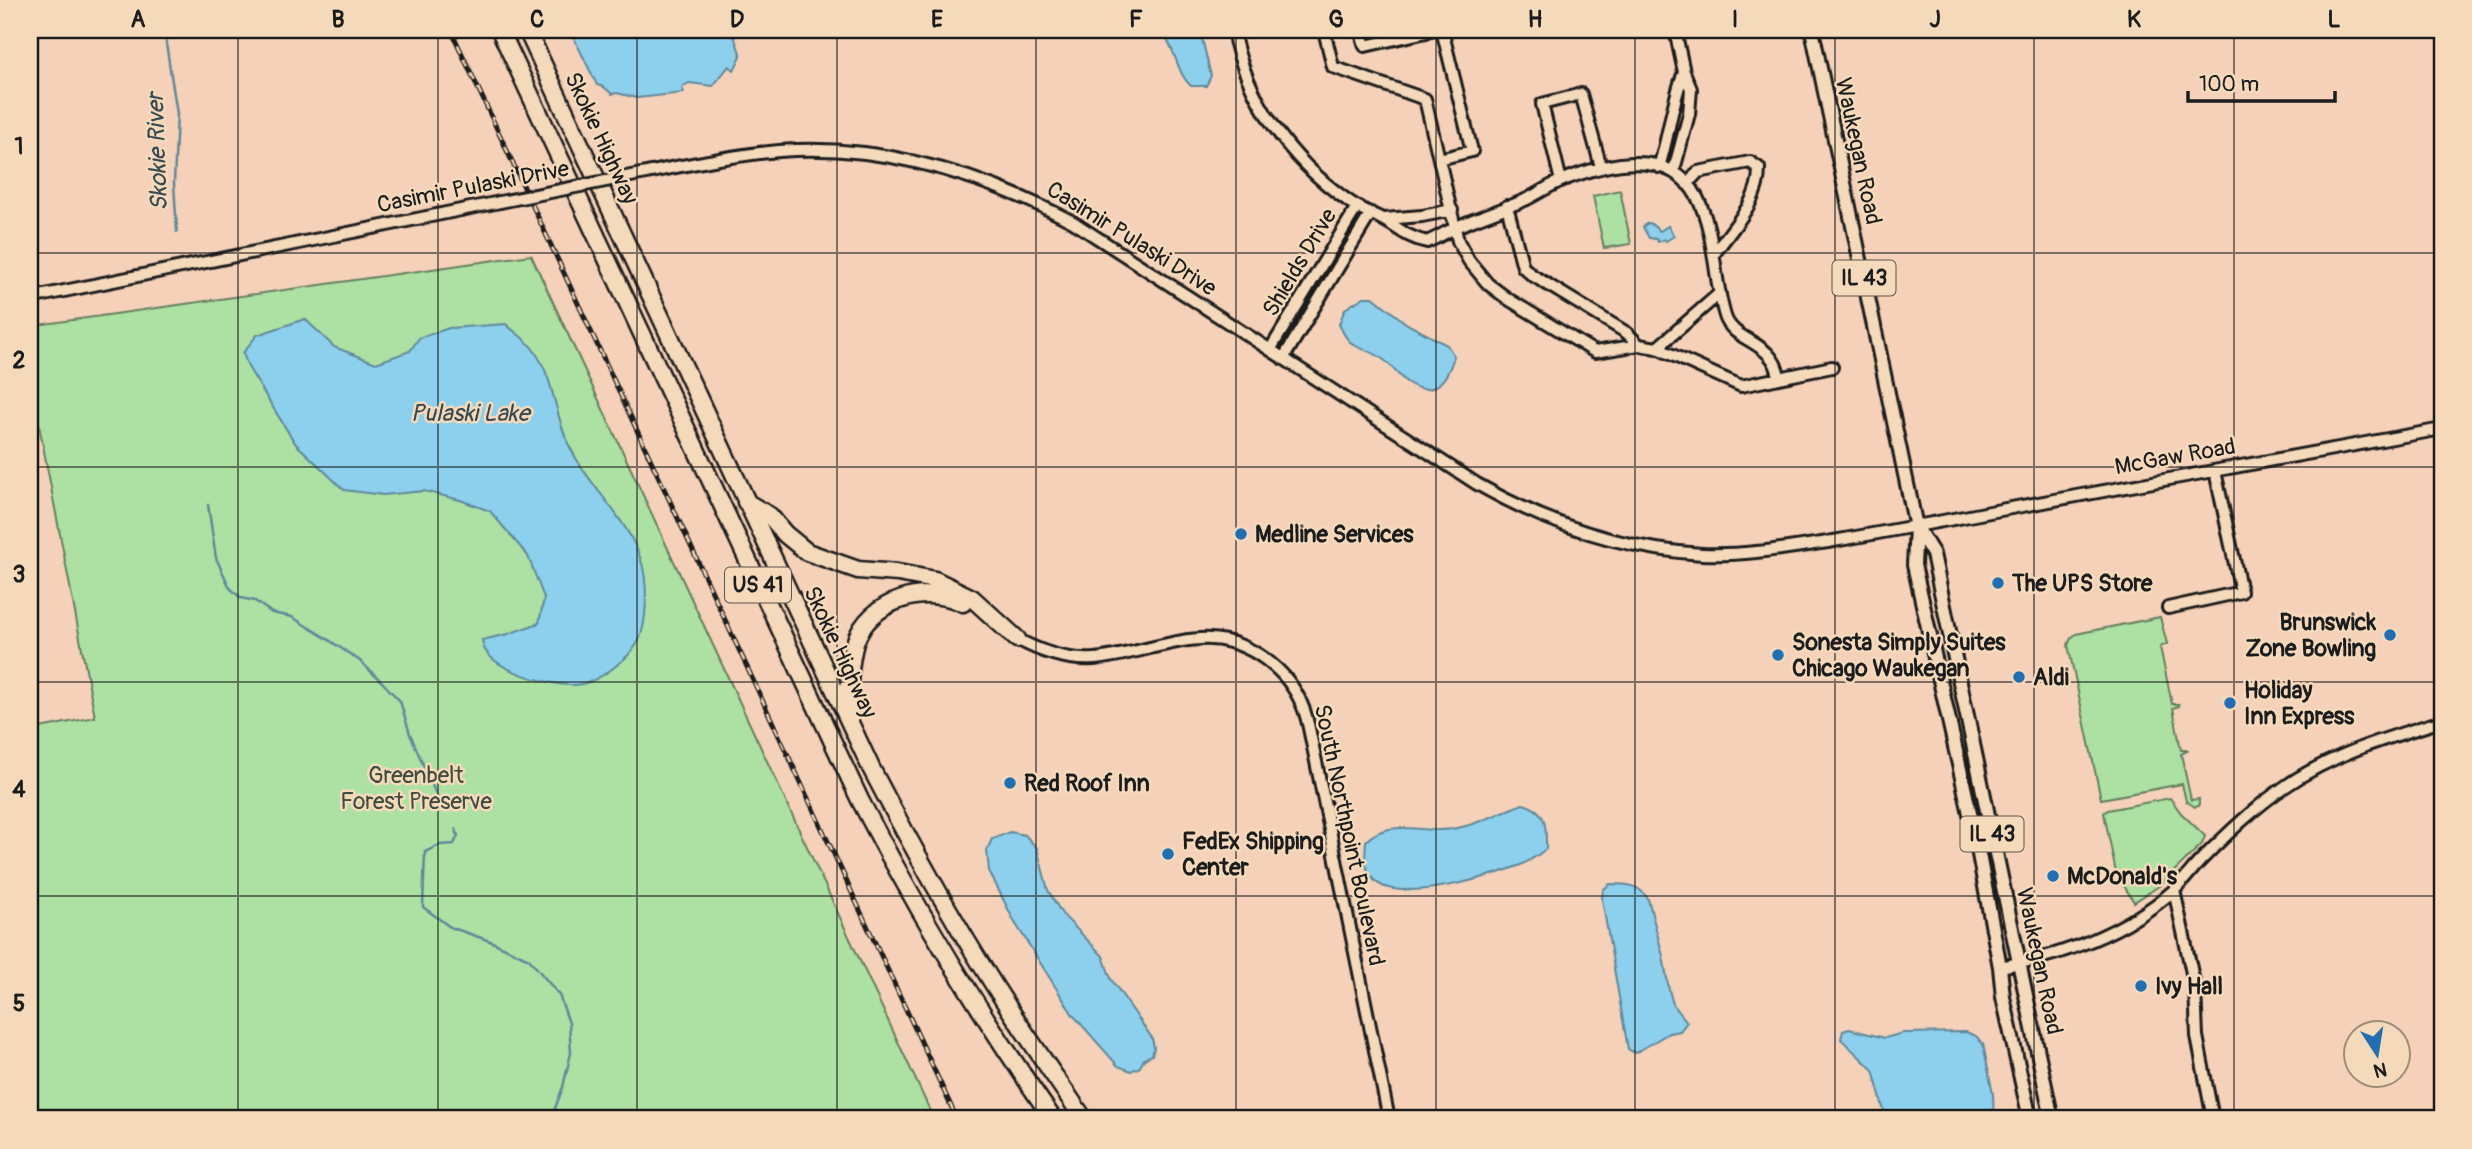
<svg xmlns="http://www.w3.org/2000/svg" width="2472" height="1149" viewBox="0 0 2472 1149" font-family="Pangolin,sans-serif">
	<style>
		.green { fill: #ace1a3; stroke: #647e60; stroke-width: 2 }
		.water { fill: #8cd0ed; stroke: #5f8899; stroke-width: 2 }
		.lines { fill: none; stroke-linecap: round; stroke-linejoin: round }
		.stream { stroke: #5f8899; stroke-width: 2.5 }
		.minor-casing { stroke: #1c1c1c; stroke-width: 16 }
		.major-casing { stroke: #1c1c1c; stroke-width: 18 }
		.highway-casing { stroke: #1c1c1c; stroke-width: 21 }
		.minor { stroke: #f4d9bb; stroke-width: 10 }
		.major { stroke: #f4d9bb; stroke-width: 12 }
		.highway { stroke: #f4d9bb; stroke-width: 16 }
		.rail-casing { stroke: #1c1c1c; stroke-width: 5 }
		.rail { stroke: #f4d9bb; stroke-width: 2.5; stroke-dasharray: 8; stroke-linecap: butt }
		.minor-bridge-casing { stroke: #1c1c1c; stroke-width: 16; stroke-linecap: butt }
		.minor-bridge { stroke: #f4d9bb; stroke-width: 10 }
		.grid { fill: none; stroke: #1c1c1c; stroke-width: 2; stroke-opacity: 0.55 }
		.poi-dot { fill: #1f6fb2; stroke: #f4d9bb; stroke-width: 2.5 }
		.labels { text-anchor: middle; stroke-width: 5; stroke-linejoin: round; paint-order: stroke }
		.shield { fill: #f4d9bb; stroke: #5d554c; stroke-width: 2 }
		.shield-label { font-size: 21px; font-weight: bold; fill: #1c1c1c }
		.street-label { font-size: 23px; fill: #1c1c1c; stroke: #f4d9bb }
		.poi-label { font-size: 23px; font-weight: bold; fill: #1c1c1c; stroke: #f4d9bb; text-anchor: start }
		.park-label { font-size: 23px; fill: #404d3e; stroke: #f4d9bb }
		.water-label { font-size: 24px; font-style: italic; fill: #384950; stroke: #f4d9bb }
		.neatline { fill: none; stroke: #1c1c1c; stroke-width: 2.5 }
		.grid-label { font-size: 23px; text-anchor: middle; font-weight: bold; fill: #1c1c1c }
	</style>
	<rect width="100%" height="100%" fill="#f5d1b9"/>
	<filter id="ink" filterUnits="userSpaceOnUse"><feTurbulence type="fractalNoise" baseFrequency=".0143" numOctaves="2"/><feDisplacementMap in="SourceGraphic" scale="14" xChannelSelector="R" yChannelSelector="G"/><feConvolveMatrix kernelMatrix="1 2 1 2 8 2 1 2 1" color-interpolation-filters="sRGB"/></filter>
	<g filter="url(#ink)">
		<path class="green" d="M 1620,190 L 1631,244 L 1604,248 L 1593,196 Z
			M 531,255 L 934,1119 L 30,1119 L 30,730 L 95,717 L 30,378 L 30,326 Z
			M 2160,617 L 2167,644 L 2160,647 L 2172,704 L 2179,704 L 2179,706 L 2173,708 L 2181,750 L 2189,750 L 2181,754 L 2191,800 L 2199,799 L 2199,806 L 2195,807 L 2186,801 L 2182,784 L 2101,799 L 2068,645 L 2071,638 L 2076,634 Z
			M 2170,798 L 2181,813 L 2205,836 L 2202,844 L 2159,886 L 2134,902 L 2116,873 L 2104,813 L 2108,810 Z"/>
		<path class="water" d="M 570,30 L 732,30 L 741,56 L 734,70 L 729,66 L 713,86 L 689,83 L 682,87 L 684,93 L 637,98 L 617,93 L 612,94 L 604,87 L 597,85 Z
			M 1157,30 L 1200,30 L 1211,76 L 1206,86 L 1191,86 C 1174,71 1177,43 1157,30 Z
			M 1650,223 L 1660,231 L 1668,226 L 1674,236 L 1666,241 L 1664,239 L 1658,242 L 1656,239 L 1649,238 L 1643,227 L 1646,224 Z
			M 1364,297 L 1373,297 L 1407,324 L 1447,345 L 1454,356 C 1448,378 1435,400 1408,383 C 1399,377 1393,367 1384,360 C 1364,344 1352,355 1339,324 L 1345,309 Z
			M 305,319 L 334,347 L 376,363 L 410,351 L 419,338 L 449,328 L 506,324 C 514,332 526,339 533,349 C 554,377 554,412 568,443 C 587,485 627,517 641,560 C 648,581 648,625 637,644 C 628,659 599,681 582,684 C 558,689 498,672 485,650 C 483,647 483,643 482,640 L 508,634 L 539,623 L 544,598 L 528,556 L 490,511 L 460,500 L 424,491 L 383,495 L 344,490 L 295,443 L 248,367 L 243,353 L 257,335 Z
			M 1523,804 C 1548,810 1546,827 1546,849 C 1537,856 1529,862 1518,866 C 1490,877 1398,904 1375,881 C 1363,869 1365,857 1366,841 C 1385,821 1414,830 1439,830 C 1469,830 1495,814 1523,804 Z
			M 1010,832 L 1025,835 L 1037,848 L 1048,890 L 1062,914 L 1103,956 L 1111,979 L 1152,1038 L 1154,1048 L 1152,1055 L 1144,1059 L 1140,1067 L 1131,1071 L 1118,1066 L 1073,1015 L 1014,921 L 989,871 L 987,850 L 992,839 Z
			M 1610,884 C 1626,884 1639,884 1648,899 L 1663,956 L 1669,990 L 1673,1004 L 1687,1022 L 1680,1031 L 1669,1033 L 1635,1053 L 1628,1049 L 1602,899 L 1603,890 Z
			M 1849,1029 L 1885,1038 L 1903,1033 L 1966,1032 L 1976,1036 L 1983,1044 L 1993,1094 L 1994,1119 L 1886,1119 L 1873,1070 L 1841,1039 L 1843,1031 Z"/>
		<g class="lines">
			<path class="stream" d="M 164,30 L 177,114 L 174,183 L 177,232
				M 208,505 L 216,558 L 230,588 L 241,598 L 255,601 L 272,613 L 292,617 L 326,638 L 360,661 L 382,682 L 400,701 L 410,734 L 438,799
				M 456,829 L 458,836 L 454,844 L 440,845 L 425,852 L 423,907 L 450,927 L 490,941 L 529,959 L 559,995 L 569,1023 L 571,1053 L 563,1087 L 551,1119"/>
			<defs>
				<path id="minor" d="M 1233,30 C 1246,99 1290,160 1347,200 C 1357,208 1369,212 1380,218 C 1400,228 1403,236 1427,242 C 1439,237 1449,230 1461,225 C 1482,216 1504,209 1525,200 C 1538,194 1550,185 1563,180 C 1606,163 1670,146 1697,197 C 1716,234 1713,277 1725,316 C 1733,343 1774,340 1779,377
					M 1324,30 L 1333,67 L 1425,99 L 1439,159 L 1472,151 L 1442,30
					M 1360,30 L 1365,46 L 1435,30
					M 1439,159 L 1458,241 L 1469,261 L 1488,284 L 1508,299 L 1595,352 L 1639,345 L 1657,348 L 1741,386 L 1832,367
					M 1659,167 C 1669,135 1672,102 1684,72
					M 1674,170 L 1689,114 L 1691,89 L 1684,72 L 1675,30
					M 641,174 C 687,165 733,155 779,151 C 883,143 983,175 1073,222 L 1477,484 C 1547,524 1621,549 1702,554 C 1744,556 1787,548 1828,542 C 1884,532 1939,522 1995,511 C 2144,483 2293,457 2442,429
					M 1561,181 L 1542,104 L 1581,94 L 1601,167
					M 1687,184 L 1698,172 L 1750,162 L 1759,168 C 1760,201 1732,228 1714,254
					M 1507,206 L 1523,267 L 1532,275 L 1627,333 L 1639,345
					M 1384,219 L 1422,216 L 1452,210
					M 30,298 L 500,202
					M 1657,348 L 1720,293
					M 1270,350 L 1357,207
					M 1283,359 L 1371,213
					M 2168,608 L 2241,592 L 2215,471
					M 1017,639 C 1041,652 1066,661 1094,659 C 1130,656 1177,637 1211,639 C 1250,641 1288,670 1302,705 C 1308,718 1310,734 1313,747 L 1389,1119
					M 2174,890 L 2195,987 L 2197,1036 L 2213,1119
					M 2000,967 C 2062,956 2126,932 2173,891 C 2184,881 2192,869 2202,859 C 2228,833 2255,807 2286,786 C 2332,754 2389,737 2442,721"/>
				<path id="major" d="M 1812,30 L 1916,527 L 1914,565 L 1978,849 L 2000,967 L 2003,997 L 2030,1119
					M 1917,528 L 1933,554 L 2052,1119"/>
				<path id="highway" d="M 500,30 L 860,800 C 917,911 982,1017 1053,1119
					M 527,30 L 871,768 C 908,839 946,909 989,977 C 1019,1026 1052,1072 1084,1119
					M 746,502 L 770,516 L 785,534 L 807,552 L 858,570 L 898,573 L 935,580 L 972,598 L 1017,639
					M 848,718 C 849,694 848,667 855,643 C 869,600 925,584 963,603"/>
			</defs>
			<use href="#minor" class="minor-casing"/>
			<use href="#major" class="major-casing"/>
			<use href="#highway" class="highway-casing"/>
			<use href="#minor" class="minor"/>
			<use href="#major" class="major"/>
			<use href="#highway" class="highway"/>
			<defs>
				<path id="rail" d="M 451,30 L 957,1119"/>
			</defs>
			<use href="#rail" class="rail-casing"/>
			<use href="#rail" class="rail"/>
			<defs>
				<path id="minor-bridge" d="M 500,202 L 641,174"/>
			</defs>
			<use href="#minor-bridge" class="minor-bridge-casing"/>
			<use href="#minor-bridge" class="minor-bridge"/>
		</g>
	</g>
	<path class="grid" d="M 238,30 L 238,1119M 438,30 L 438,1119M 637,30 L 637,1119M 837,30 L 837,1119M 1036,30 L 1036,1119M 1236,30 L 1236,1119M 1436,30 L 1436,1119M 1635,30 L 1635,1119M 1835,30 L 1835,1119M 2034,30 L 2034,1119M 2234,30 L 2234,1119M 30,253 L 2442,253M 30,467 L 2442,467M 30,682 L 2442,682M 30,896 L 2442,896"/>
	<g class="poi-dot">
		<circle cx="1241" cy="534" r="7"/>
		<circle cx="1998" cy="583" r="7"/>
		<circle cx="2390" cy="635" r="7"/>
		<circle cx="1778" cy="655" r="7"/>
		<circle cx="2019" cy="677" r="7"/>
		<circle cx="2230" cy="703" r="7"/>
		<circle cx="1010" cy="783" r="7"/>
		<circle cx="1168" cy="854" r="7"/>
		<circle cx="2053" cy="876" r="7"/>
		<circle cx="2141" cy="986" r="7"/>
	</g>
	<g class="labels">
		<g class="shield">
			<rect x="1832.5" y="260.5" width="63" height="35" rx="5"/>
			<rect x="725" y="567.5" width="66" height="35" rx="5"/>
			<rect x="1960.5" y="816.5" width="63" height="35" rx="5"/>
		</g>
		<g class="shield-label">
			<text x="1864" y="285">IL 43</text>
			<text x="758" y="592">US 41</text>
			<text x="1992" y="841">IL 43</text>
		</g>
		<g class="street-label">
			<text transform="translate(602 138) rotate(65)" y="8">Skokie Highway</text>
			<text transform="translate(1859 151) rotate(78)" y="8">Waukegan Road</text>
			<text transform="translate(473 186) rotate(-11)" y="8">Casimir Pulaski Drive</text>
			<text transform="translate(1132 238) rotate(32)" y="8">Casimir Pulaski Drive</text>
			<text transform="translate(1299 262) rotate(-59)" y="8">Shields Drive</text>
			<text transform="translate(2175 456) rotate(-10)" y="8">McGaw Road</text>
			<text transform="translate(841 652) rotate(65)" y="8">Skokie Highway</text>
			<text transform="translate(1350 835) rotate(78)" y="8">South Northpoint Boulevard</text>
			<text transform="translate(2040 961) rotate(78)" y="8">Waukegan Road</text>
		</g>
		<g class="poi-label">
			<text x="1255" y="542">Medline Services</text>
			<text x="2012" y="591">The UPS Store</text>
			<text x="2376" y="630" text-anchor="end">Brunswick<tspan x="2376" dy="26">Zone Bowling</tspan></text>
			<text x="1792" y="650">Sonesta Simply Suites<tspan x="1792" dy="26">Chicago Waukegan</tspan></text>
			<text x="2033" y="685">Aldi</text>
			<text x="2244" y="698">Holiday<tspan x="2244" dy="26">Inn Express</tspan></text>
			<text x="1024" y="791">Red Roof Inn</text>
			<text x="1182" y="849">FedEx Shipping<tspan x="1182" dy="26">Center</tspan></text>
			<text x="2067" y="884">McDonald's</text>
			<text x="2155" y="994">Ivy Hall</text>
		</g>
		<g class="park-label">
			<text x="416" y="783">Greenbelt<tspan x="416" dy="26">Forest Preserve</tspan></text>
		</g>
		<g class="water-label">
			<text transform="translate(157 152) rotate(-92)" y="8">Skokie River</text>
			<text x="470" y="421">Pulaski Lake</text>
		</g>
	</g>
	<rect width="2472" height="1149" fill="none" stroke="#f4d9bb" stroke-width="77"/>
	<g transform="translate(2377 1054) rotate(168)"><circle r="33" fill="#f4d9bb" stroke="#9e8d7b" stroke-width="2"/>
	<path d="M0-5L12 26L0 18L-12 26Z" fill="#1f6fb2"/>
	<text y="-10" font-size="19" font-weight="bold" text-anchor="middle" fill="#1c1c1c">N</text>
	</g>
	<path d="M2188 91v10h147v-10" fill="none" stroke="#1c1c1c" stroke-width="3.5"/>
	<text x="2199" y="91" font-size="21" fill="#1c1c1c" stroke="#f4d9bb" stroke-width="5" paint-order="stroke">100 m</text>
	<rect x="38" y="38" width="2396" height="1072" class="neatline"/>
	<g class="grid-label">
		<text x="138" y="27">A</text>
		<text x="338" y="27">B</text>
		<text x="537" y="27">C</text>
		<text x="737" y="27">D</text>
		<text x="937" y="27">E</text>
		<text x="1136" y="27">F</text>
		<text x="1336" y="27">G</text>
		<text x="1535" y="27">H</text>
		<text x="1735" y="27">I</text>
		<text x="1935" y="27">J</text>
		<text x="2134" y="27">K</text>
		<text x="2334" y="27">L</text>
		<text x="19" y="154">1</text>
		<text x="19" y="368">2</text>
		<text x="19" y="582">3</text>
		<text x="19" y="797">4</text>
		<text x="19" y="1011">5</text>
	</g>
</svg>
